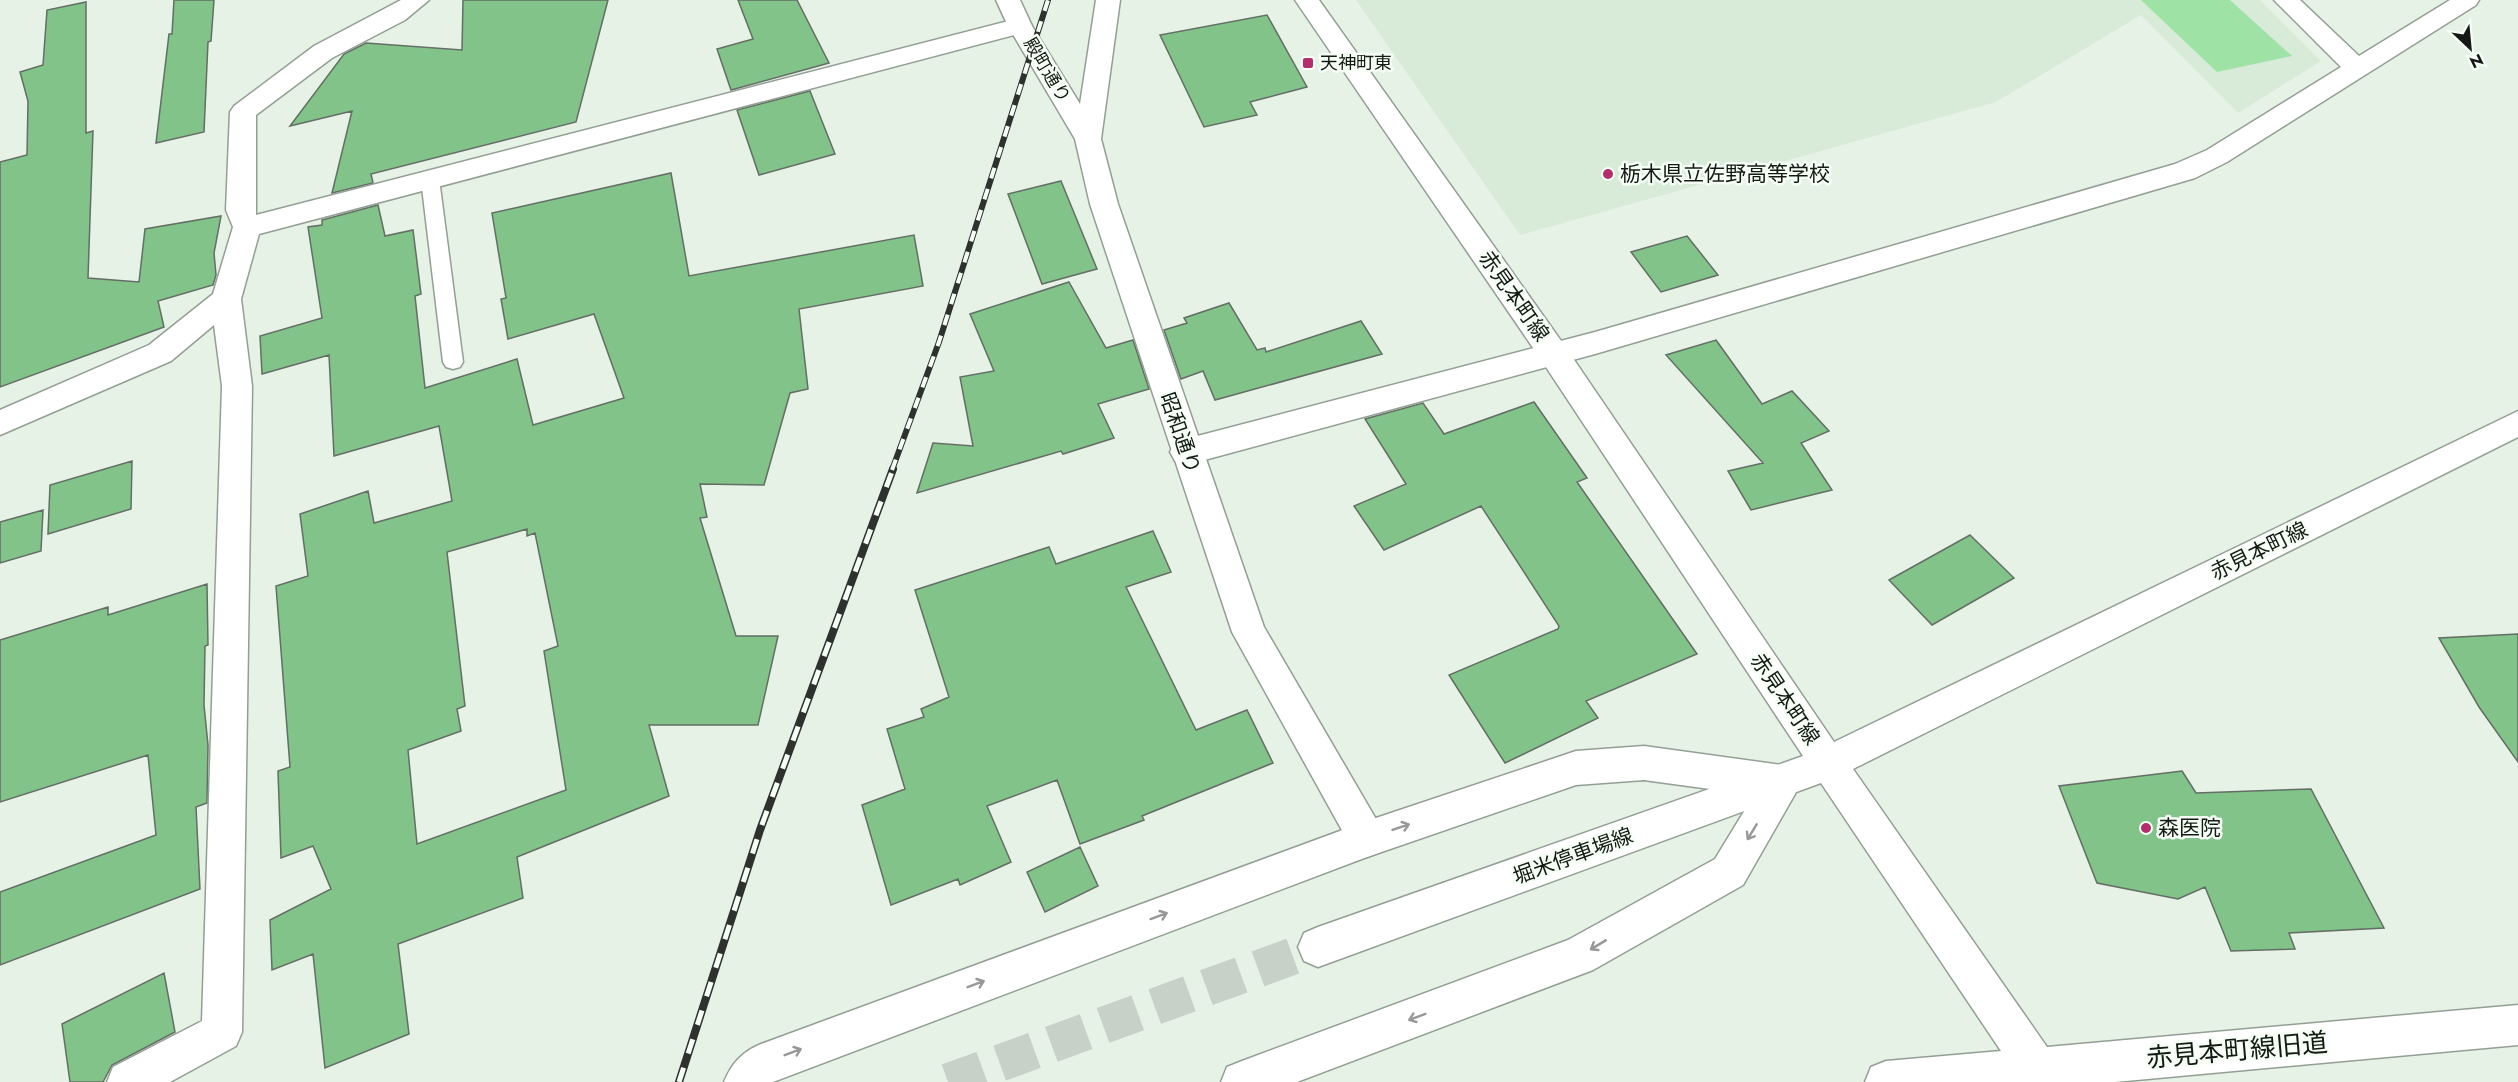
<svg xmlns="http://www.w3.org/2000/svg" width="2518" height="1082" viewBox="0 0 2518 1082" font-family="Jost,'Noto Sans JP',sans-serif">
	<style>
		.built { fill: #d8ebd9 }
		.water { fill: #9fe2a6 }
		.building { fill: #82c389; stroke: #636e64; stroke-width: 1.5; fill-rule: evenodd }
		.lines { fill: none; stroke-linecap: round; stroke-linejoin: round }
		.secondary-tunnel { stroke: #c7d1c7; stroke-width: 37; stroke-dasharray: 37 18; stroke-linecap: butt }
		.lane-casing { stroke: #939f94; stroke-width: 3 }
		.street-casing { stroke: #939f94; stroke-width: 3 }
		.secondary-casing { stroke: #939f94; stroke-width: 3 }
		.lane { fill: #fff; fill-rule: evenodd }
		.street { fill: #fff; fill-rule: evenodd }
		.secondary { fill: #fff; fill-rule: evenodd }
		.rail-far1-casing { stroke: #2d322d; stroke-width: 6 }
		.rail-casing { stroke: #2d322d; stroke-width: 8 }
		.rail-far1 { stroke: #f5fff5; stroke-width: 4; stroke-dasharray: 11; stroke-linecap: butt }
		.rail { stroke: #f5fff5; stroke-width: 5; stroke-dasharray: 15; stroke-linecap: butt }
		.oneway { stroke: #969896 }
		.poi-dot { fill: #b62d6d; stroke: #f5fff5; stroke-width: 2 }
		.labels { text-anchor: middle; stroke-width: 5; stroke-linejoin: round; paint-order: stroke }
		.far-poi-label { font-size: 18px; fill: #151915; stroke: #f5fff5; text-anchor: start }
		.far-street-label { font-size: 18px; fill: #151915; stroke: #f5fff5 }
		.poi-label { font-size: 21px; fill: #151915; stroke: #f5fff5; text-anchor: start }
		.street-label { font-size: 21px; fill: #151915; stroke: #f5fff5 }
		.near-street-label { font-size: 26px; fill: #151915; stroke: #f5fff5 }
	</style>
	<rect width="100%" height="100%" fill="#e6f2e6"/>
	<path class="built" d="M 1356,0 L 2260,0 L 2321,61 L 2238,113 L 2141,15 L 1996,102 L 1520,235 Z"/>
	<path class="water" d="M 2141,0 L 2230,0 L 2292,56 L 2217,72 Z"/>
	<path class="building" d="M 174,0 L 214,0 L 211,41 L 208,42 L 204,132 L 156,143 L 169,34 L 172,34 Z
		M 463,0 L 608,0 L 576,122 L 371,174 L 373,183 L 332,193 L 352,111 L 290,126 L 344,54 L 366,43 L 462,50 Z
		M 738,0 L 797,0 L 829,63 L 731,90 L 717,49 L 753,39 Z
		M 86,2 L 86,133 L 93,131 L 88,278 L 139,282 L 145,229 L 221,216 L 214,253 L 216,275 L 213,285 L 158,301 L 164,327 L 0,387 L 0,162 L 27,155 L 28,101 L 20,72 L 43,65 L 47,10 Z
		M 1267,15 L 1307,87 L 1250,102 L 1257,115 L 1204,127 L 1160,35 Z
		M 810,91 L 835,154 L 759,175 L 737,110 Z
		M 671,173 L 689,276 L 914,235 L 923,286 L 799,309 L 808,389 L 790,393 L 764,485 L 700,484 L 707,517 L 700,518 L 736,636 L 778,636 L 758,725 L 649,725 L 669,796 L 517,857 L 523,898 L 398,944 L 409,1034 L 325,1068 L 313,954 L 272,970 L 270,920 L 331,889 L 313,846 L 281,858 L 278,771 L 290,767 L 276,586 L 308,576 L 300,514 L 368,491 L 374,523 L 452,501 L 439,426 L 334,456 L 329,355 L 262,374 L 260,336 L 322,318 L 308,227 L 322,225 L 322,220 L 378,205 L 385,236 L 413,230 L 421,294 L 415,296 L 425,388 L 517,359 L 533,425 L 624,398 L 594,314 L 508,339 L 501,299 L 506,298 L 492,213 ZM 527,529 L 527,536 L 535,533 L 558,646 L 544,651 L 566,790 L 417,844 L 408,750 L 461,731 L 457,709 L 465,706 L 447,552 Z
		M 1061,181 L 1097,269 L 1042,284 L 1008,194 Z
		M 1687,236 L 1718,275 L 1661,292 L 1631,252 Z
		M 1069,282 L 1106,348 L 1133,340 L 1149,389 L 1098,404 L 1114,438 L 1063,454 L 1061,451 L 917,493 L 933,443 L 973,446 L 960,377 L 994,371 L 970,314 Z
		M 1229,303 L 1257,350 L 1265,348 L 1266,352 L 1361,321 L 1382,354 L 1215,400 L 1203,371 L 1181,379 L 1164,330 L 1187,323 L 1184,318 Z
		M 1716,340 L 1762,404 L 1792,391 L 1829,431 L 1801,443 L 1832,490 L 1751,510 L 1728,471 L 1763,463 L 1666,355 Z
		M 1534,402 L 1587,478 L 1577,482 L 1697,654 L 1586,701 L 1598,718 L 1505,763 L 1449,675 L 1558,629 L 1559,626 L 1481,506 L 1384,550 L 1354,506 L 1406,484 L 1365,419 L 1423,403 L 1444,434 Z
		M 132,461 L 131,509 L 48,534 L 50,485 Z
		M 43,510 L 41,551 L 0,563 L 0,522 Z
		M 1153,531 L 1171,572 L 1126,587 L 1196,730 L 1247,710 L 1273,763 L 1142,816 L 1144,820 L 1080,844 L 1057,780 L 987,806 L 1011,862 L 960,885 L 958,879 L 891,905 L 862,805 L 905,789 L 887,729 L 924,717 L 921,709 L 949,697 L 915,590 L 1049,547 L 1056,564 Z
		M 1970,535 L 2014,578 L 1932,625 L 1889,580 Z
		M 207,584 L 208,645 L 205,646 L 204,705 L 208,745 L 207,803 L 196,807 L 200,889 L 0,965 L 0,892 L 156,835 L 148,755 L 0,802 L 0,640 L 108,607 L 108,615 Z
		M 2518,634 L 2518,762 L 2479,707 L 2439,638 Z
		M 2182,771 L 2196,793 L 2311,789 L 2384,928 L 2289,933 L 2295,949 L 2231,951 L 2205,887 L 2178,899 L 2097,883 L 2059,786 Z
		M 1080,847 L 1098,886 L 1045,912 L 1027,872 Z
		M 164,973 L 175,1032 L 112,1065 L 103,1082 L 70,1082 L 62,1024 Z"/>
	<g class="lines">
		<path class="secondary-tunnel" d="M 948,1082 L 1318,947"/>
		<defs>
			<path id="lane" d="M 430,173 L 439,179 L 463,362 L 460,367 L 453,369 L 446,367 L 443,362 L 421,179 Z"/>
			<path id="street" d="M 401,0 L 429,0 L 405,20 L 332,58 L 256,115 L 256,215 L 1020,18 L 1029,21 L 1032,26 L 1029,31 L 259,234 L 241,299 L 252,386 L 242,1032 L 236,1046 L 170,1082 L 107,1082 L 113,1067 L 202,1021 L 222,386 L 214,325 L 171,361 L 0,435 L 0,410 L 149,345 L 213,294 L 233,227 L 226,210 L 230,112 L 234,106 L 314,46 Z
				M 2274,0 L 2300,0 L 2359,56 L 2450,0 L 2479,0 L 2476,5 L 2227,162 L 2195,178 L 1595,354 L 1186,465 L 1175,461 L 1170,452 L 1175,443 L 1186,439 L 1595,332 L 2175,164 L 2207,150 L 2341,67 Z
				M 1644,746 L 1782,765 L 1795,770 L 1800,782 L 1795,794 L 1743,885 L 1593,970 L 1297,1082 L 1221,1082 L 1227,1067 L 1242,1061 L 1568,940 L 1715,859 L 1754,795 L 1644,780 L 1576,785 L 1367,857 L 773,1082 L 724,1082 C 732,1063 742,1052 761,1044 L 1367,821 L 1576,751 Z"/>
			<path id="secondary" d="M 996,0 L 1020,0 L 1032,26 L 1080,104 L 1096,0 L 1120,0 L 1101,139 L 1118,204 L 1264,627 L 1380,826 L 1386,839 L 1380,852 L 1367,857 L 1354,852 L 1232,632 L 1090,204 L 1075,139 L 1008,26 Z
				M 1295,0 L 1319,0 L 1564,345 L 1834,742 L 2518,411 L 2518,437 L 1853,769 L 2047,1047 L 2518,1005 L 2518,1045 L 2115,1082 L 1865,1082 L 1871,1067 L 1886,1061 L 2001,1051 L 1821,783 L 1318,967 L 1304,961 L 1298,947 L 1304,933 L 1318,927 L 1803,756 L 1542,361 Z"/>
		</defs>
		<use href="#lane" class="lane-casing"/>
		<use href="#street" class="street-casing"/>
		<use href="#secondary" class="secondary-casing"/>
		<use href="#lane" class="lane"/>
		<use href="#street" class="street"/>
		<use href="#secondary" class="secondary"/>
		<defs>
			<path id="rail-far1" d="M 892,470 L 939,342 L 1048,0"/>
			<path id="rail" d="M 679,1082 L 760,830 L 893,469"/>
		</defs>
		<use href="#rail-far1" class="rail-far1-casing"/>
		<use href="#rail" class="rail-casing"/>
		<use href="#rail-far1" class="rail-far1"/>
		<use href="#rail" class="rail"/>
	</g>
	<defs><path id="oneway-shaft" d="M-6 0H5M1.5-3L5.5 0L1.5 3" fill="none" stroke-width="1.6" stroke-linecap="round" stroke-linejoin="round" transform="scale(1.5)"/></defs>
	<g class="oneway">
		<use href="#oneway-shaft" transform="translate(1401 827) rotate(-19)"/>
		<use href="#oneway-shaft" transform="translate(1752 832) rotate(121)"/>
		<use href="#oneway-shaft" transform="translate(1159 916) rotate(-20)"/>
		<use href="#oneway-shaft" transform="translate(1598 945) rotate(149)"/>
		<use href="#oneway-shaft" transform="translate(976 984) rotate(-21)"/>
		<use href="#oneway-shaft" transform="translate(1417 1017) rotate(160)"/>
		<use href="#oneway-shaft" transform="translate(793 1052) rotate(-21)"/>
	</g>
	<g class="poi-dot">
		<rect x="1302" y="57" width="12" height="12" rx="3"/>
		<circle cx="1608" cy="174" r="6"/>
		<circle cx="2146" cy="828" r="6"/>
	</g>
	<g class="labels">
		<g class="far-poi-label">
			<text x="1320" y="69">天神町東</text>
		</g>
		<g class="far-street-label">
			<text transform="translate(1047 70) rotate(59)" y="6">殿町通り</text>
		</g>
		<g class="poi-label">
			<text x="1620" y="181">栃木県立佐野高等学校</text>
			<text x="2158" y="835">森医院</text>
		</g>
		<g class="street-label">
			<text transform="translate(1514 296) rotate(55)" y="7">赤見本町線</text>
			<text transform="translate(1180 433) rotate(71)" y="7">昭和通り</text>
			<text transform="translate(2259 551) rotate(-26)" y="7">赤見本町線</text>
			<text transform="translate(1785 699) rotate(56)" y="7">赤見本町線</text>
			<text transform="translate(1573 856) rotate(-20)" y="7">堀米停車場線</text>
		</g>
		<g class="near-street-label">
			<text transform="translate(2237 1050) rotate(-5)" y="9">赤見本町線旧道</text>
		</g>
	</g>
	<g transform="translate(2470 48) rotate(154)" stroke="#f5fff5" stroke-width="4.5" paint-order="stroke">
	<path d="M0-4.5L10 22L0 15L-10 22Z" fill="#151915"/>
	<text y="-9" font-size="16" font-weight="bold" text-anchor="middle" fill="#151915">N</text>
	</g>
</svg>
